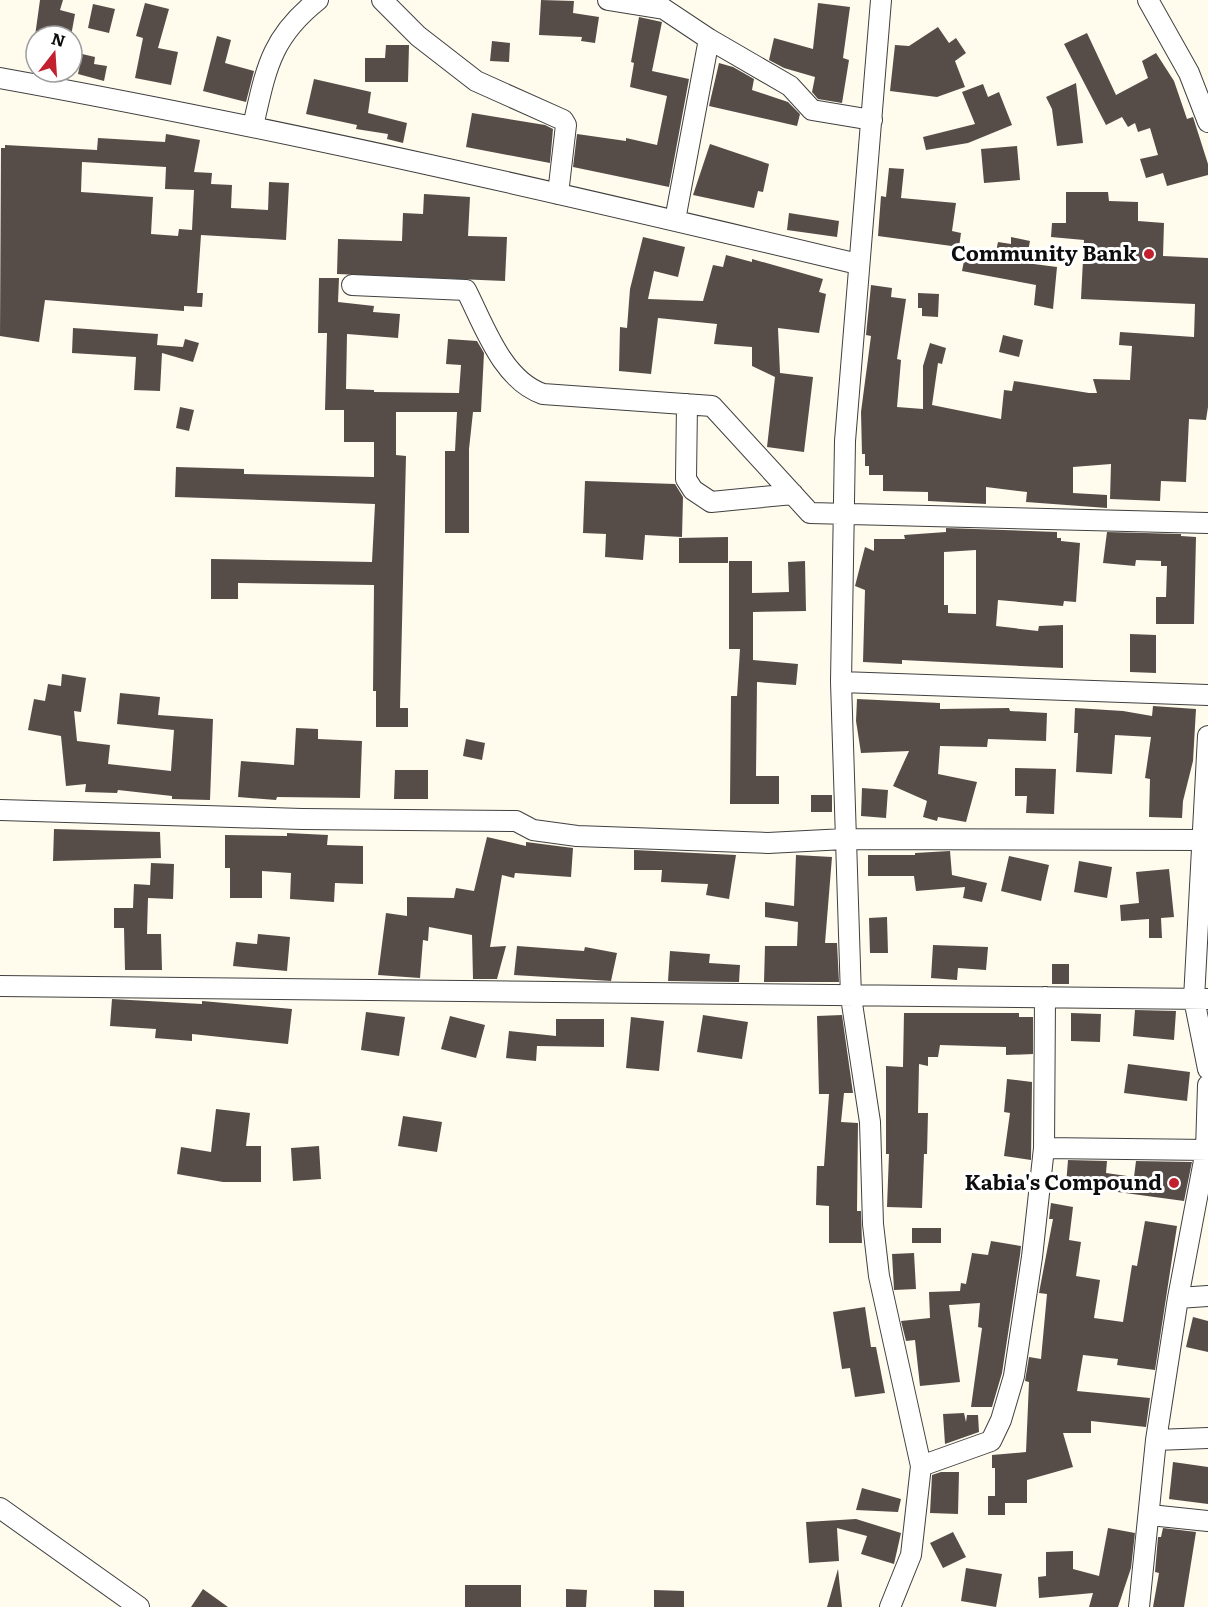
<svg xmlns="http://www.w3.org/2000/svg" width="1208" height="1607" viewBox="0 0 1208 1607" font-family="Literata,serif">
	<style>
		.building { fill: #564d49; fill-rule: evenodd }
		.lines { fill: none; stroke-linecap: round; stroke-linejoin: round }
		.minor-casing { stroke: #404040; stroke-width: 22 }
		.minor { stroke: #fff; stroke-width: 20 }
		.poi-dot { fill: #c21f2f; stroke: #fff; stroke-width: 2 }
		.labels { text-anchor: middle; stroke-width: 6; stroke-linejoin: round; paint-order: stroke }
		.poi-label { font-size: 21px; font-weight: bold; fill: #0d0d0d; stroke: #fff; text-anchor: end }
	</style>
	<rect width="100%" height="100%" fill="#fffbed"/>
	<path class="building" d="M 40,0 L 63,0 L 60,10 L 75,14 L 71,36 L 35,36 Z
		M 541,0 L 574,1 L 573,13 L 599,17 L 595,43 L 581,41 L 582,37 L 539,35 Z
		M 145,3 L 169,9 L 158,48 L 178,52 L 171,85 L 135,78 L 143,38 L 136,36 Z
		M 818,3 L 850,7 L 843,58 L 849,60 L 842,103 L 818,99 L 812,92 L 815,77 L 784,68 L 769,60 L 774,38 L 813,49 Z
		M 93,4 L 115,9 L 109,33 L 88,28 Z
		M 639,17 L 662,22 L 652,71 L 689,79 L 669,187 L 573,167 L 577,134 L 626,141 L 626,138 L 657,145 L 667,96 L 630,87 L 634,63 L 631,62 Z
		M 938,27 L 949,43 L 956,38 L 966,53 L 955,61 L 965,87 L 937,97 L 890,91 L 895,45 L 909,46 Z
		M 1087,33 L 1116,95 L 1148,78 L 1142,61 L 1156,53 L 1174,81 L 1187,119 L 1193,117 L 1208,164 L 1208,175 L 1167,186 L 1163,173 L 1146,178 L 1140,159 L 1158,155 L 1150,128 L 1138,132 L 1135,123 L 1128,127 L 1122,117 L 1106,125 L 1064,44 Z
		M 217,36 L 231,40 L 225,63 L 254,71 L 246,102 L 203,91 Z
		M 492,41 L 510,43 L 509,62 L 490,61 Z
		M 386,45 L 409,45 L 408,82 L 365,82 L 365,58 L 385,58 Z
		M 82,54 L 95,57 L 94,64 L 107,66 L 104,81 L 78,74 Z
		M 719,63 L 733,67 L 754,79 L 752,90 L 788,102 L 800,114 L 797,126 L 709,106 Z
		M 314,79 L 371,92 L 368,113 L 407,123 L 403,143 L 387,139 L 388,134 L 356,129 L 357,125 L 306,114 Z
		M 1076,83 L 1083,143 L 1057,146 L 1052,109 L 1046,97 Z
		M 983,84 L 988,97 L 999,92 L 1012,125 L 968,143 L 926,150 L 923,137 L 975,124 L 962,92 Z
		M 472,113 L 545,125 L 553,129 L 550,163 L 466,147 Z
		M 166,134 L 200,140 L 194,172 L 212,173 L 211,184 L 232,185 L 231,208 L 268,210 L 269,182 L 289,183 L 286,240 L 201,235 L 197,293 L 203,293 L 202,307 L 184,306 L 184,311 L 45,300 L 39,342 L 0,336 L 1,148 L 5,148 L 5,145 L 97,150 L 98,138 L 165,142 ZM 82,162 L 166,167 L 165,189 L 194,190 L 192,230 L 179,229 L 178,236 L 151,234 L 153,197 L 81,192 Z
		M 710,144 L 769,164 L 763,192 L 758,191 L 754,208 L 693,195 Z
		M 1017,146 L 1020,180 L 984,183 L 981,149 Z
		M 889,168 L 904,169 L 901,198 L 956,203 L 952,231 L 961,233 L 959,247 L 878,236 L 881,196 L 886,197 Z
		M 1066,192 L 1108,192 L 1109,201 L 1138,202 L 1138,221 L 1164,223 L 1163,256 L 1208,258 L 1208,407 L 1206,420 L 1189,419 L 1186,482 L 1161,481 L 1160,501 L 1110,499 L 1111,464 L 1073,467 L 1073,493 L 1107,495 L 1107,508 L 1026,502 L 1027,492 L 986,487 L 986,504 L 928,501 L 928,492 L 883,491 L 883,475 L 869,475 L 869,466 L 865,466 L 865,454 L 862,454 L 861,412 L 871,336 L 866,335 L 871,285 L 892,288 L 891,297 L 906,299 L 897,359 L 901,360 L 897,407 L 923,409 L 923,366 L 930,343 L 946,348 L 942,364 L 938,363 L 932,405 L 1001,419 L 1004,390 L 1012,391 L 1014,381 L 1089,393 L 1097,393 L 1093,379 L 1130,380 L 1132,346 L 1119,345 L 1120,332 L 1194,337 L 1195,304 L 1081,299 L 1084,240 L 1051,237 L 1052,223 L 1066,223 Z
		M 424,194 L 470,197 L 468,236 L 507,237 L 505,281 L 337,274 L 338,239 L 402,241 L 403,213 L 423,214 Z
		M 789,213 L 839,221 L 837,237 L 787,230 Z
		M 643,237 L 685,247 L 678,277 L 654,271 L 648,299 L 703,301 L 713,265 L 723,267 L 726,255 L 752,262 L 752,259 L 823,279 L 819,292 L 826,294 L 819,333 L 778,328 L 780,373 L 813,377 L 804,452 L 767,447 L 775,377 L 752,366 L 752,347 L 714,344 L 717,324 L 658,318 L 651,374 L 619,371 L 620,327 L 627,328 L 630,289 Z
		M 1011,237 L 1030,241 L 1026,263 L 1057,267 L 1053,309 L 1034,305 L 1036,285 L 962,271 L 965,256 L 994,261 L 998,242 L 1011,244 Z
		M 319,278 L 339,278 L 338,302 L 374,306 L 373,312 L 400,314 L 398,338 L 347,334 L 346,389 L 374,390 L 374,392 L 459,393 L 461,365 L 446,364 L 448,339 L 477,341 L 484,353 L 481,412 L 473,412 L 469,449 L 469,533 L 445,533 L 445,451 L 455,451 L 457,412 L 396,412 L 396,455 L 406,456 L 400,708 L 408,708 L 408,727 L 376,727 L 376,691 L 373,691 L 374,585 L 238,583 L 238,599 L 211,599 L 211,559 L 372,562 L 375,504 L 175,497 L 176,467 L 244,469 L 244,474 L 374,477 L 374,442 L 344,442 L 344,410 L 325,410 L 327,333 L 318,333 Z
		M 918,293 L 939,294 L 938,317 L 922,316 L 922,308 L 918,308 Z
		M 73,328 L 158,334 L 157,345 L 183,347 L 185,339 L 199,343 L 193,362 L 162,353 L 160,391 L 134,390 L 136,357 L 72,353 Z
		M 1003,335 L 1023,340 L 1019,357 L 999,352 Z
		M 180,407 L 194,410 L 189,431 L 176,428 Z
		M 585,481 L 675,484 L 683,497 L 682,537 L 645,535 L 643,560 L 605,557 L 606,534 L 583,533 Z
		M 946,528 L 1057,532 L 1057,538 L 1061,538 L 1061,541 L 1080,543 L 1076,602 L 1064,601 L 1063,606 L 998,600 L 996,626 L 1038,631 L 1039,626 L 1063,625 L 1063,668 L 902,660 L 902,664 L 863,662 L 865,590 L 855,586 L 865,547 L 874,551 L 874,539 L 905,539 L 904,535 L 946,532 ZM 976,550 L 976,614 L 948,613 L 948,605 L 944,605 L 944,552 Z
		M 1107,532 L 1181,534 L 1181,536 L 1196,537 L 1194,624 L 1156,624 L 1156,597 L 1166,597 L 1167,566 L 1161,566 L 1161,561 L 1136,560 L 1135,566 L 1103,563 Z
		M 728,537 L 728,563 L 679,563 L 679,538 Z
		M 729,561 L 752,561 L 752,593 L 789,592 L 788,562 L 805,561 L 806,611 L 753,612 L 753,660 L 798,664 L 796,685 L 757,682 L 756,776 L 779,776 L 779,804 L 730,804 L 731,696 L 737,696 L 740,649 L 729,649 Z
		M 1130,634 L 1156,635 L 1156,673 L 1130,672 Z
		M 62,674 L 86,678 L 81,712 L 74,711 L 77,741 L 110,745 L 108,764 L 171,771 L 174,730 L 117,724 L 120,693 L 160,697 L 158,715 L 213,719 L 210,800 L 172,799 L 172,796 L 118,790 L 117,793 L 85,792 L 86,784 L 66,786 L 61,736 L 28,730 L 34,699 L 45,701 L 48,684 L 61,686 Z
		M 857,699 L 940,703 L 940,709 L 1009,708 L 1010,711 L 1047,713 L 1046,741 L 988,739 L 987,747 L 940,746 L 938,774 L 977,782 L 966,822 L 938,817 L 937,821 L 923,817 L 927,801 L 893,786 L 909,751 L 861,753 L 856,721 Z
		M 1153,706 L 1196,709 L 1193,761 L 1183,801 L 1182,818 L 1149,817 L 1150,779 L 1145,778 L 1151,737 L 1115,735 L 1112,774 L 1076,772 L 1078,733 L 1074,733 L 1075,708 L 1123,711 L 1152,716 Z
		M 296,728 L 318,729 L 318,739 L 362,741 L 360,798 L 277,797 L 276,800 L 238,797 L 241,761 L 294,765 Z
		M 466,739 L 485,743 L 482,760 L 463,756 Z
		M 1015,768 L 1056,769 L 1054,814 L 1026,813 L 1027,796 L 1015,796 Z
		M 395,770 L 428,770 L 428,799 L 394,799 Z
		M 862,788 L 888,790 L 886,818 L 861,816 Z
		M 811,795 L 832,795 L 832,812 L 811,812 Z
		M 54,829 L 160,832 L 161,858 L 53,861 Z
		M 287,833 L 328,835 L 327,845 L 363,846 L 363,884 L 335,883 L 334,902 L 290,899 L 291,873 L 262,871 L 262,898 L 230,898 L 230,868 L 225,868 L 225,835 L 287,836 Z
		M 487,837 L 526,846 L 526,842 L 573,848 L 571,877 L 515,873 L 514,878 L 502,875 L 490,947 L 506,946 L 497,979 L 473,979 L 472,935 L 429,927 L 428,941 L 423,940 L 420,978 L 378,975 L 386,913 L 407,916 L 407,897 L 454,898 L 456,888 L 474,891 Z
		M 634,850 L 736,855 L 729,899 L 706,895 L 708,884 L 661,882 L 662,870 L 634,870 Z
		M 950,851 L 952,875 L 987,883 L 982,902 L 963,898 L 965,887 L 916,891 L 914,876 L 868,876 L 868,855 L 915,855 L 915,853 Z
		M 796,855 L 832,857 L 825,943 L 837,943 L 839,982 L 764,982 L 765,946 L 797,946 L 798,922 L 765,917 L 765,902 L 794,906 Z
		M 1009,856 L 1049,865 L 1041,901 L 1001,891 Z
		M 1079,861 L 1112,867 L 1107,898 L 1074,892 Z
		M 151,863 L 174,864 L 173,899 L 148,898 L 147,934 L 161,934 L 162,970 L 125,970 L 124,928 L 114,928 L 114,908 L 133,908 L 134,884 L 150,885 Z
		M 1169,869 L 1174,917 L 1161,918 L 1162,938 L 1149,938 L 1149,919 L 1121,921 L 1120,905 L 1139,903 L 1136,872 Z
		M 887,917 L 888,953 L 870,953 L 869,918 Z
		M 258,934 L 290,937 L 287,971 L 233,966 L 236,942 L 257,944 Z
		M 933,945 L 988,947 L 986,970 L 958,968 L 957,980 L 931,978 Z
		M 517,946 L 584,951 L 585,947 L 617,953 L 611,981 L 514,975 Z
		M 670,951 L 710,954 L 709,963 L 740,965 L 739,982 L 668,981 Z
		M 1052,964 L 1069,964 L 1069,984 L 1052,984 Z
		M 112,999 L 202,1004 L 202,1001 L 292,1009 L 288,1044 L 192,1034 L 192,1041 L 155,1038 L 156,1029 L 110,1026 Z
		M 1135,1010 L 1176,1011 L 1174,1040 L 1133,1036 Z
		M 366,1012 L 405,1017 L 399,1056 L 361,1050 Z
		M 904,1013 L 1019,1013 L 1019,1017 L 1033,1017 L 1033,1054 L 1006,1055 L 1006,1047 L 940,1045 L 938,1057 L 928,1057 L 928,1066 L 919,1064 L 918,1113 L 928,1113 L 927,1154 L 924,1154 L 922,1208 L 887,1207 L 889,1154 L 886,1154 L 886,1066 L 903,1067 Z
		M 1071,1013 L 1101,1014 L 1100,1042 L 1071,1041 Z
		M 703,1015 L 748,1022 L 742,1059 L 697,1052 Z
		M 842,1015 L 853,1093 L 844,1093 L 841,1122 L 858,1123 L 857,1211 L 861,1211 L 862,1243 L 829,1243 L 829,1206 L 816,1205 L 817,1166 L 824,1166 L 829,1094 L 819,1094 L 817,1016 Z
		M 450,1016 L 485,1025 L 476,1058 L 441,1049 Z
		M 631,1017 L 664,1021 L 659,1071 L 626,1068 Z
		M 556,1019 L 604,1019 L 604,1047 L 537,1046 L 536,1061 L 506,1058 L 509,1031 L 556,1036 Z
		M 1128,1064 L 1190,1072 L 1187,1101 L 1124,1093 Z
		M 1007,1079 L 1032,1082 L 1031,1160 L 1004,1156 L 1010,1113 L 1004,1112 Z
		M 216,1109 L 250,1113 L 246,1146 L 261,1146 L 261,1182 L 223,1182 L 177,1174 L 181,1147 L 211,1152 Z
		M 403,1116 L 442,1122 L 437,1152 L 398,1146 Z
		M 319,1146 L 321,1179 L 293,1181 L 291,1148 Z
		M 1068,1160 L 1107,1161 L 1106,1173 L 1134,1177 L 1136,1161 L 1192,1162 L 1184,1201 L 1066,1185 Z
		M 1051,1203 L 1073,1207 L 1069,1240 L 1081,1242 L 1076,1276 L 1100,1280 L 1094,1318 L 1123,1322 L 1132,1265 L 1137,1266 L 1145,1221 L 1177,1226 L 1155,1370 L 1117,1365 L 1118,1359 L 1083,1355 L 1077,1391 L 1150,1398 L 1146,1427 L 1091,1421 L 1091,1433 L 1063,1433 L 1073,1467 L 1027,1480 L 1027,1503 L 1005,1503 L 1005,1515 L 988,1515 L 988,1496 L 995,1496 L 995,1468 L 992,1468 L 992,1455 L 1026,1452 L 1029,1382 L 1025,1381 L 1029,1357 L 1041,1359 L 1047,1294 L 1039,1293 L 1053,1219 L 1049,1219 Z
		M 912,1228 L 941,1228 L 941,1243 L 912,1243 Z
		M 991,1241 L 1021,1246 L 1020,1255 L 1002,1373 L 992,1407 L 971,1407 L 982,1328 L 978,1327 L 980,1303 L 949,1305 L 960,1382 L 920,1386 L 915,1340 L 906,1341 L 901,1321 L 930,1318 L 929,1292 L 960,1291 L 961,1283 L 966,1284 L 972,1253 L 988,1255 Z
		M 914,1253 L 916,1289 L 894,1290 L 892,1254 Z
		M 865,1307 L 871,1347 L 876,1347 L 885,1393 L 855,1397 L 850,1368 L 842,1369 L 833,1312 Z
		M 1193,1317 L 1208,1321 L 1208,1352 L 1186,1347 Z
		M 964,1413 L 966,1422 L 967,1415 L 978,1415 L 979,1432 L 945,1444 L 943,1414 Z
		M 1173,1462 L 1208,1467 L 1208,1504 L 1169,1499 Z
		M 941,1472 L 959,1472 L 958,1514 L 930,1513 L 932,1475 Z
		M 862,1488 L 901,1499 L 898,1512 L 856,1510 Z
		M 856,1519 L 901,1533 L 894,1564 L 861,1554 L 867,1536 L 837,1528 L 839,1561 L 809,1563 L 806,1522 Z
		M 1108,1528 L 1135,1533 L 1131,1568 L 1118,1607 L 1089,1607 L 1093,1593 L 1039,1598 L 1038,1577 L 1046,1576 L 1046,1552 L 1073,1551 L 1073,1569 L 1099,1576 Z
		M 1163,1528 L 1196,1532 L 1184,1607 L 1153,1607 L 1159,1573 L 1155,1572 L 1158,1537 L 1161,1537 Z
		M 953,1532 L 966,1557 L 943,1568 L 930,1543 Z
		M 966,1568 L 1002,1574 L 996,1607 L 961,1601 Z
		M 838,1569 L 842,1607 L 827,1607 Z
		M 465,1585 L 521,1585 L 521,1607 L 465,1607 Z
		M 203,1589 L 228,1607 L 191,1607 Z
		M 566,1589 L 587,1590 L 586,1607 L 566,1607 Z
		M 654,1590 L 684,1591 L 684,1607 L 654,1607 Z"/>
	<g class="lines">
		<defs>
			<path id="minor" d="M 382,0 L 418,36 L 476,81 L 563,120 L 566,125 L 558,194
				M 608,0 L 664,9 L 709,39 L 675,220
				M 881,0 L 845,441 L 841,682 L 851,997 L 870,1122 L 873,1224 L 879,1276 L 921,1466 L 911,1555 L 890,1607
				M 1148,0 L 1189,73 L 1208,122
				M 709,39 L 790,86 L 812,110 L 872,120
				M 0,78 C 288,130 573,196 858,264
				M 253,126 C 266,70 270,38 318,0
				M 352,285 L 466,290 C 484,325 502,380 543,394 L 712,406 L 810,513 L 1208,523
				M 687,404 L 686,479 L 693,490 L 711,502 L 793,494
				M 841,682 L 1208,695
				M 1208,736 L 1194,999 L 1208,1069
				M 0,810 L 302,819 L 516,821 L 533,830 L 577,836 L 768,843 L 845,839 L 1208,840
				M 0,986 L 1208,999
				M 1044,1148 L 1208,1150
				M 1178,1298 L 1208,1296
				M 1156,1440 L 1208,1438
				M 921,1466 L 991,1441 L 1001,1420 L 1014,1376 L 1032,1257 L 1044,1148 L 1045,997
				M 0,1508 L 139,1607
				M 1150,1515 L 1208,1521
				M 1139,1607 L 1156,1440 L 1178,1298 L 1206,1150 L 1208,1085"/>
		</defs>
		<use href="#minor" class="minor-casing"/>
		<use href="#minor" class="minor"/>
	</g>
	<g class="poi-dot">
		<circle cx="1149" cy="254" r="6"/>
		<circle cx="1174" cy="1183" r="6"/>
	</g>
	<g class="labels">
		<g class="poi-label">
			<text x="1137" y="261">Community Bank</text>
			<text x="1162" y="1190">Kabia's Compound</text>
		</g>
	</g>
	<g transform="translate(54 54) rotate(17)"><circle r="28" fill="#ffffff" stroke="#9e9e9e" stroke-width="1.5"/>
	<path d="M0-4.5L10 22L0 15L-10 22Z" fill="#c21f2f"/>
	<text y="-9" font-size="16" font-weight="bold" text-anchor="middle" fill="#0d0d0d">N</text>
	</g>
</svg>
